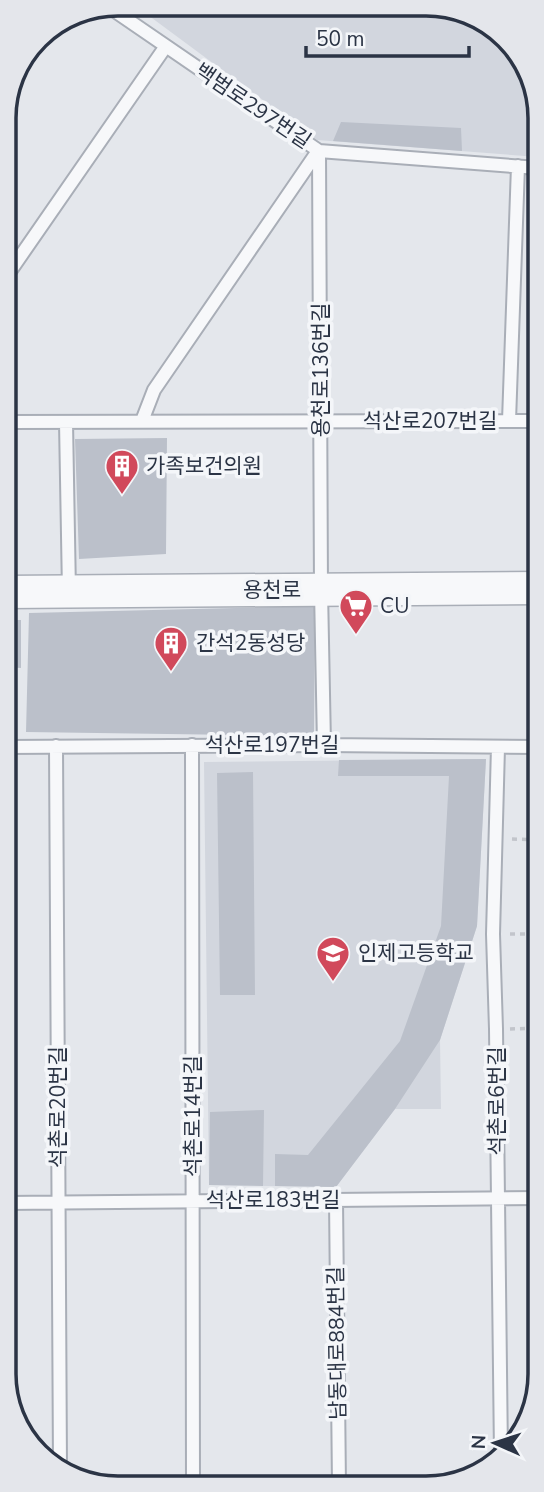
<svg xmlns="http://www.w3.org/2000/svg" width="544" height="1492" viewBox="0 0 544 1492" font-family="'Nunito Sans','Noto Sans KR',sans-serif">
	<style>
		.built { fill: #d2d6de }
		.building { fill: #bbc0ca }
		.lines { fill: none; stroke-linecap: round; stroke-linejoin: round }
		.service-casing { stroke: #a9aeb7; stroke-width: 16 }
		.tertiary-casing { stroke: #a9aeb7; stroke-width: 35 }
		.path { stroke: #c2c5cb; stroke-width: 3.5; stroke-dasharray: 5 5; stroke-linecap: butt }
		.service { stroke: #f7f8fa; stroke-width: 12 }
		.tertiary { stroke: #f7f8fa; stroke-width: 32 }
		.labels { text-anchor: middle; stroke-width: 7; stroke-linejoin: round; paint-order: stroke }
		.street-label { font-size: 21px; fill: #2b3445; stroke: #f4f6f9 }
		.poi-label { font-size: 21px; fill: #2b3445; stroke: #f4f6f9; text-anchor: start }
		.rim { fill: none; stroke: #2b3445; stroke-width: 3.5 }
	</style>
	<rect width="100%" height="100%" fill="#e4e7ec"/>
	<path class="built" d="M 133,4 L 449,6 L 507,37 L 538,95 L 538,157 L 317,140 Z
		M 486,759 L 477,926 L 440,1040 L 441,1109 L 395,1109 L 336,1187 L 209,1185 L 204,762 Z"/>
	<path class="building" d="M 341,122 L 461,128 L 462,151 L 333,141 Z
		M 167,438 L 166,554 L 79,559 L 75,439 Z
		M 315,606 L 314,736 L 26,732 L 29,613 Z
		M 5,620 L 21,620 L 21,668 L 5,667 Z
		M 486,759 L 477,926 L 440,1040 L 395,1109 L 336,1187 L 275,1186 L 275,1154 L 308,1155 L 400,1041 L 441,926 L 449,776 L 338,776 L 339,760 Z
		M 253,772 L 255,995 L 220,995 L 217,773 Z
		M 264,1110 L 263,1186 L 209,1185 L 210,1112 Z"/>
	<g class="lines">
		<defs>
			<path id="service" d="M 109,7 L 319,151 L 538,168
				M 319,151 L 321,590 L 324,745
				M 4,280 L 166,46
				M 142,421 L 154,390 L 318,151
				M 509,421 L 518,166
				M 4,422 L 539,421
				M 66,422 L 69,592
				M 192,745 L 193,1486
				M 56,746 L 60,1467
				M 5,747 L 324,745 L 539,747
				M 498,747 L 493,934 L 496,1029 L 501,1455
				M 336,1200 L 339,1486
				M 5,1203 L 540,1198"/>
			<path id="tertiary" d="M 5,592 L 539,588"/>
		</defs>
		<use href="#service" class="service-casing"/>
		<use href="#tertiary" class="tertiary-casing"/>
		<path class="path" d="M 512,839 L 539,840
			M 510,934 L 540,934
			M 510,1029 L 540,1028"/>
		<use href="#service" class="service"/>
		<use href="#tertiary" class="tertiary"/>
	</g>
	<defs>
		<symbol id="building-pin" viewBox="-11 -11 22 30"><path d="M0 17L-7.5 6A9.5 9.5 0 1 1 7.5 6Z" fill="#d1495b" stroke="#f4f6f9"/><path d="M-4-6H4V6H1V3H-1V6H-4ZM-2.5-4.3h1.7v1.8h-1.7ZM.8-4.3h1.7v1.8H.8ZM-2.5-1h1.7V.8h-1.7ZM.8-1h1.7V.8H.8Z" fill="#fff"/></symbol>
		<symbol id="supermarket-pin" viewBox="-11 -11 22 30"><path d="M0 17L-7.5 6A9.5 9.5 0 1 1 7.5 6Z" fill="#d1495b" stroke="#f4f6f9"/><path d="M-6-5.5h2.5l.6 2H6L4.5 2H-2.5L-4.4-4H-6ZM-1.5 3.2a1.3 1.3 0 1 0 .1 0ZM3 3.2a1.3 1.3 0 1 0 .1 0Z" fill="#fff"/></symbol>
		<symbol id="school-pin" viewBox="-11 -11 22 30"><path d="M0 17L-7.5 6A9.5 9.5 0 1 1 7.5 6Z" fill="#d1495b" stroke="#f4f6f9"/><path d="M0-5L7-2L0 1L-7-2ZM-4 1L0 2.5L4 1V4Q0 6-4 4Z" fill="#fff"/></symbol>
	</defs>
	<g fill-rule="evenodd">
		<use href="#building-pin" x="103" y="447" width="38" height="52"/>
		<use href="#supermarket-pin" x="337" y="587" width="38" height="52"/>
		<use href="#building-pin" x="152" y="624" width="38" height="52"/>
		<use href="#school-pin" x="314" y="934" width="38" height="52"/>
	</g>
	<g class="labels">
		<g class="street-label">
			<text transform="translate(253 106) rotate(34)" y="7">백범로297번길</text>
			<text transform="translate(321 370) rotate(-90)" y="7">용천로136번길</text>
			<text x="430" y="428">석산로207번길</text>
			<text x="272" y="597">용천로</text>
			<text x="272" y="752">석산로197번길</text>
			<text transform="translate(497 1101) rotate(-90)" y="7">석촌로6번길</text>
			<text transform="translate(58 1107) rotate(-90)" y="7">석촌로20번길</text>
			<text transform="translate(193 1116) rotate(-90)" y="7">석촌로14번길</text>
			<text x="273" y="1207">석산로183번길</text>
			<text transform="translate(337 1343) rotate(-91)" y="7">남동대로884번길</text>
		</g>
		<g class="poi-label">
			<text x="146" y="473">가족보건의원</text>
			<text x="380" y="613">CU</text>
			<text x="196" y="650">간석2동성당</text>
			<text x="358" y="960">인제고등학교</text>
		</g>
	</g>
	<path d="M0 0H544V1492H0ZM118 16H426A102 102 0 0 1 528 118V1374A102 102 0 0 1 426 1476H118A102 102 0 0 1 16 1374V118A102 102 0 0 1 118 16Z" fill="#e4e6eb" fill-rule="evenodd"/>
	<path class="rim" d="M118 16H426A102 102 0 0 1 528 118V1374A102 102 0 0 1 426 1476H118A102 102 0 0 1 16 1374V118A102 102 0 0 1 118 16Z"/>
	<g transform="translate(495 1443) rotate(273)" stroke="#f4f6f9" stroke-width="5" paint-order="stroke">
	<path d="M0-5L12 26L0 18L-12 26Z" fill="#2b3445"/>
	<text y="-10" font-size="19" font-weight="bold" text-anchor="middle" fill="#2b3445">N</text>
	</g>
	<path d="M306 46v10h163v-10" fill="none" stroke="#2b3445" stroke-width="3.5"/>
	<text x="316" y="46" font-size="21" fill="#2b3445" stroke="#f4f6f9" stroke-width="5" paint-order="stroke">50 m</text>
</svg>
